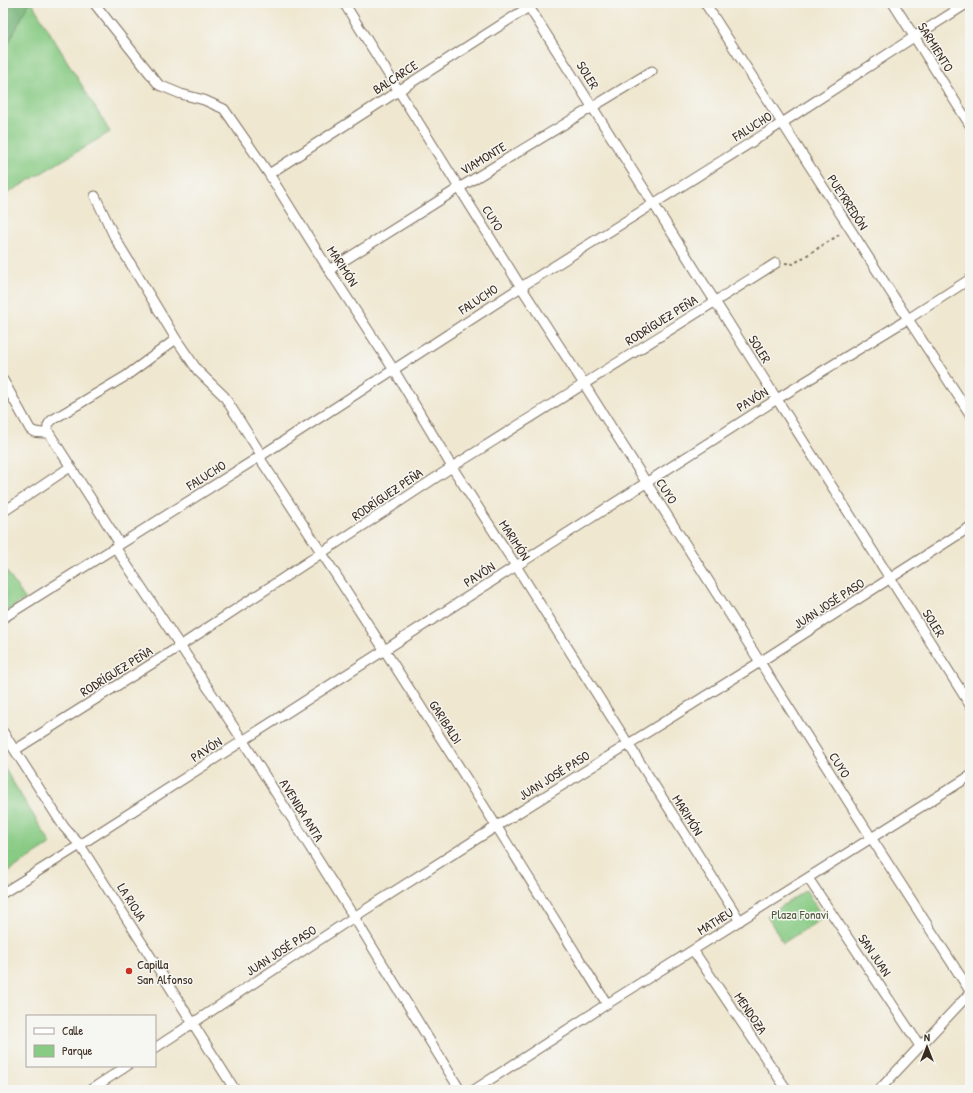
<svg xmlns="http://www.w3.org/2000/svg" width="973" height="1093" viewBox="0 0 973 1093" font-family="'Patrick Hand',sans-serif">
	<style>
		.green { fill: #88cb84; stroke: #627a51 }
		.forest { fill: #6eaf72; stroke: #546c48 }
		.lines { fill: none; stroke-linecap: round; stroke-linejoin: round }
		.street-casing { stroke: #7a6c5c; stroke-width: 11 }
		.path { stroke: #7a6c5c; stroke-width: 2; stroke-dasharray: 3 3; stroke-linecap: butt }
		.street { stroke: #fff; stroke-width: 9 }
		.poi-dot { fill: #c8321e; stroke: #f6f6f2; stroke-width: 1.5 }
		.labels { text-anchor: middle; stroke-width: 3; stroke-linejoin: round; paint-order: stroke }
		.street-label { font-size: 13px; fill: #3b2a1e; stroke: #f6f6f2 }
		.park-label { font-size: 13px; fill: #525a3d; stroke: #f6f6f2 }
		.poi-label { font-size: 13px; fill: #3b2a1e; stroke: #f6f6f2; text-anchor: start }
	</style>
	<rect width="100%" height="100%" fill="#f6f6f2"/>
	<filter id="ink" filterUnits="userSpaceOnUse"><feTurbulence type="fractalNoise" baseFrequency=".025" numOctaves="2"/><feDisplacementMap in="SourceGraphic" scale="8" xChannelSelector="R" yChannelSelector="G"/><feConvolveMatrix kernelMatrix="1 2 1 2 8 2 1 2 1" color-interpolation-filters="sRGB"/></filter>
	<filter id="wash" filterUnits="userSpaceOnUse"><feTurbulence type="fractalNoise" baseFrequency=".012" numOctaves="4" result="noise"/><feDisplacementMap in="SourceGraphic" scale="16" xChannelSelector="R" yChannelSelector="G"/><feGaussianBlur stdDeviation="0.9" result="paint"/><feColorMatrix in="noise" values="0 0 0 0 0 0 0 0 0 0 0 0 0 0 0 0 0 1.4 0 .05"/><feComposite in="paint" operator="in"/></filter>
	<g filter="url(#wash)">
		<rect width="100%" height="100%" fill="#efe7d0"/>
		<path class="green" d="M 3,3 L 32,3 L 110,132 L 3,196 Z
			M 3,566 L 25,599 L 3,613 Z
			M 3,766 L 51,844 L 3,875 Z
			M 806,890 L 823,918 L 783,943 L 767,916 Z"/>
		<path class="forest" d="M 3,3 L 29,3 L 3,54 Z"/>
	</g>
	<g filter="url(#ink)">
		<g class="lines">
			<defs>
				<path id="street" d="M 94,3 L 159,85 L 181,94 L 204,100 L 224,109 L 269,174 L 329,270 L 394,370 L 452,467 L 516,566 L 740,921
					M 344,3 L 521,287 L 584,384 L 872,839 L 970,991
					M 705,3 L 908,319 L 970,414
					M 893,3 L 970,125
					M 529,7 L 653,203 L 970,705
					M 269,174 L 535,3
					M 95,196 L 115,238 L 176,339 L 198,371 L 224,396 L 262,456
					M 329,270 L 459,188 L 652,71
					M 3,380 L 30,429 C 35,434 42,433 49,433
					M 259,457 C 378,638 494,820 607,1004
					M 3,512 L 70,467
					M 120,544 L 49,433 C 47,427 47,425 52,420 L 126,376 L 176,339
					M 115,547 L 243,741 L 354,917 L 460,1090
					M 3,618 L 259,457 L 521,287 L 782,123 L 914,37 L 968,3
					M 3,732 L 64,827 L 80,845 L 235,1090
					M 15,750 L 180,646 L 452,467 L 776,263
					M 808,878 L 920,1046
					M 3,893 L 80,845 L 777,399 L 908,319 L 970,279
					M 693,950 L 787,1090
					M 155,1048 L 354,917 L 497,826 L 760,662 L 970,527
					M 90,1090 L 127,1066
					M 474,1090 L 607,1004 L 970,776
					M 879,1090 L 970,993"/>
			</defs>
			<use href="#street" class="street-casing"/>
			<path class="path" d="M 785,263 L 793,264 L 842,233"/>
			<use href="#street" class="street"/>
		</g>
	</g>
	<circle class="poi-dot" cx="129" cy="971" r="4"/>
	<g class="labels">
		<g class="street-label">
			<text transform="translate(936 47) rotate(58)" y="5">SARMIENTO</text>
			<text transform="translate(588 75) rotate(58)" y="5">SOLER</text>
			<text transform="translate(395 77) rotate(-33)" y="5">BALCARCE</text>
			<text transform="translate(752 126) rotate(-32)" y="5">FALUCHO</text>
			<text transform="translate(483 158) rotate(-31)" y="5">VIAMONTE</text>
			<text transform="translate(848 202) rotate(57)" y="5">PUEYRREDÓN</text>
			<text transform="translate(493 218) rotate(58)" y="5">CUYO</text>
			<text transform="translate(343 266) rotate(57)" y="5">MARIMÓN</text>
			<text transform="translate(478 299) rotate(-33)" y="5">FALUCHO</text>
			<text transform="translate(661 320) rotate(-32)" y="5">RODRÍGUEZ PEÑA</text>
			<text transform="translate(760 349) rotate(58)" y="5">SOLER</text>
			<text transform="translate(752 399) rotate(-32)" y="5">PAVÓN</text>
			<text transform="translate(206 475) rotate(-32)" y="5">FALUCHO</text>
			<text transform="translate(667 491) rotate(58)" y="5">CUYO</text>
			<text transform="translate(387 494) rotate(-34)" y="5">RODRÍGUEZ PEÑA</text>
			<text transform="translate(515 540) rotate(57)" y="5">MARIMÓN</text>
			<text transform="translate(479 574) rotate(-33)" y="5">PAVÓN</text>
			<text transform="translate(829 603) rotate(-33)" y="5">JUAN JOSÉ PASO</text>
			<text transform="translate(934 623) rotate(58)" y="5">SOLER</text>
			<text transform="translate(116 671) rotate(-32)" y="5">RODRÍGUEZ PEÑA</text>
			<text transform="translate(446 722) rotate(57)" y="5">GARIBALDI</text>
			<text transform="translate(206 749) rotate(-33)" y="5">PAVÓN</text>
			<text transform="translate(840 765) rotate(58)" y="5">CUYO</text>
			<text transform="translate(554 775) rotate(-32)" y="5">JUAN JOSÉ PASO</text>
			<text transform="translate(302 810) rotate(58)" y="5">AVENIDA ANTA</text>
			<text transform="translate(688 815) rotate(58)" y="5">MARIMÓN</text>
			<text transform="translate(132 902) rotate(58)" y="5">LA RIOJA</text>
			<text transform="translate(715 921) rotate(-32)" y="5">MATHEU</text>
			<text transform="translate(281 950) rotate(-33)" y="5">JUAN JOSÉ PASO</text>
			<text transform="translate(875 955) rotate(56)" y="5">SAN JUAN</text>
			<text transform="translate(751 1013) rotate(56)" y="5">MENDOZA</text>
		</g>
		<g class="park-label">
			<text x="800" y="919">Plaza Fonavi</text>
		</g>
		<g class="poi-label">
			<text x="137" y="969">Capilla<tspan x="137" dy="15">San Alfonso</tspan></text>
		</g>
	</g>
	<rect width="973" height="1093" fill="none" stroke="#f6f6f2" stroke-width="16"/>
	<rect x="26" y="1015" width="130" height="52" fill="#f6f6f2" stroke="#aba49d"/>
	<rect x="34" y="1028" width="20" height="6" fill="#ffffff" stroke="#aba49d"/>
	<text x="62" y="1035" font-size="12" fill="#3b2a1e">Calle</text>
	<rect x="34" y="1045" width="20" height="12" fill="#88cb84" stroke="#aba49d"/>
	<text x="62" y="1055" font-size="12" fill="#3b2a1e">Parque</text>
	<g transform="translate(927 1047)" stroke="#f6f6f2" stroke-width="3" paint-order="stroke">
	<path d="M0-3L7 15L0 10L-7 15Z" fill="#3b2a1e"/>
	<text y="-6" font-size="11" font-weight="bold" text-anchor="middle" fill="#3b2a1e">N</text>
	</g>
</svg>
